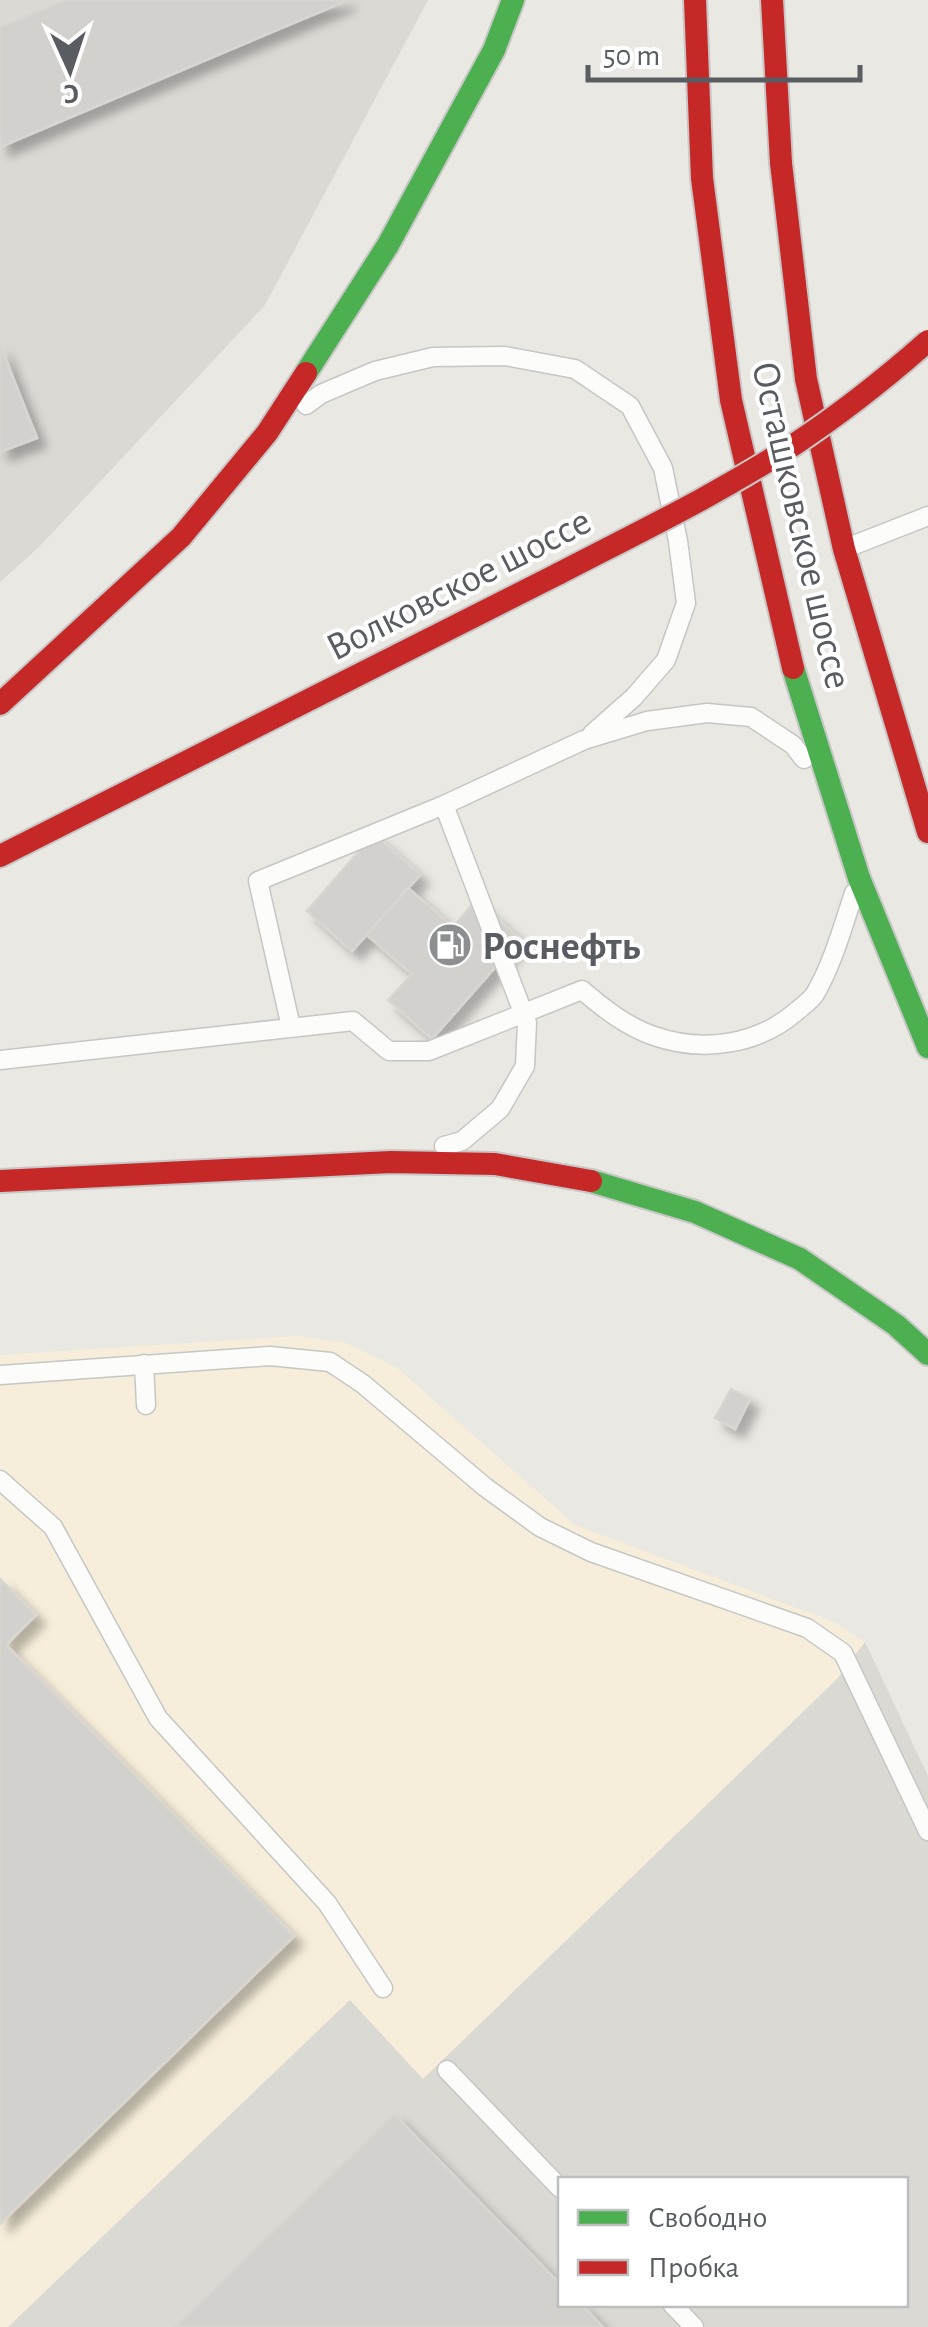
<svg xmlns="http://www.w3.org/2000/svg" width="928" height="2327" viewBox="0 0 928 2327" font-family="'Alegreya Sans',sans-serif">
	<style>
		.commercial { fill: #f6eeda }
		.industrial { fill: #dbd9d4; fill-rule: evenodd }
		.building { fill: #d3d1ce; stroke: #d9d6d2; stroke-width: 2.5; filter: url(#shadow) }
		.lines { fill: none; stroke-linecap: round; stroke-linejoin: round }
		.lane-casing { stroke: #c6c6c5; stroke-width: 21 }
		.fast-casing { stroke: #c7c7c6; stroke-width: 26 }
		.jam-casing { stroke: #c7c7c6; stroke-width: 26 }
		.lane { stroke: #fcfcfb; stroke-width: 18 }
		.fast { stroke: #4caf50; stroke-width: 22 }
		.jam { stroke: #c62828; stroke-width: 22 }
		.jam-bridge-casing { stroke: #c7c7c6; stroke-width: 26; stroke-linecap: butt }
		.jam-bridge { stroke: #c62828; stroke-width: 22 }
		.labels { text-anchor: middle; stroke-width: 8; stroke-linejoin: round; paint-order: stroke }
		.street-label { font-size: 40px; fill: #595d62; stroke: #fff }
		.poi-label { font-size: 40px; font-weight: bold; fill: #595d62; stroke: #fff; text-anchor: start }
	</style>
	<defs>
		<filter id="shadow"><feDropShadow dx="9" dy="9" stdDeviation="5" flood-color="#0004"/></filter>
	</defs>
	<rect width="100%" height="100%" fill="#eae8e3"/>
	<path class="commercial" d="M 297,1336 L 346,1343 L 396,1367 L 575,1525 L 834,1622 L 865,1642 L 837,1679 L 423,2079 L 350,2001 L 8,2327 L 0,2327 L 0,1355 Z"/>
	<path class="industrial" d="M 0,0 L 428,0 L 265,305 L 39,547 L 0,582 Z
		M 865,1642 L 928,1776 L 928,2327 L 8,2327 L 350,2000 L 423,2079 L 837,1679 ZM 560,2180 L 906,2180 L 906,2304 L 560,2304 Z"/>
	<path class="building" d="M 65,0 L 348,0 L 0,147 L 0,27 Z
		M 0,345 L 37,438 L 0,452 Z
		M 374,834 L 420,875 L 352,951 L 307,911 Z
		M 408,888 L 453,927 L 476,900 L 520,939 L 432,1039 L 388,1000 L 412,974 L 367,935 Z
		M 731,1389 L 750,1399 L 735,1429 L 715,1418 Z
		M 0,1579 L 36,1615 L 6,1645 L 294,1936 L 0,2224 Z
		M 394,2114 L 560,2284 L 560,2304 L 581,2304 L 603,2327 L 175,2327 Z"/>
	<g class="lines">
		<defs>
			<path id="lane" d="M 306,405 L 321,394 L 375,371 L 433,357 L 505,356 L 575,369 L 630,406 L 663,468 L 678,541 L 686,603 L 666,660 L 634,697 L 592,734
				M 849,547 L 928,516
				M 291,1027 L 258,881 L 444,805 L 584,740 L 647,721 L 707,713 L 751,717 L 793,745 L 804,759
				M 0,1060 L 353,1021 L 389,1051 L 429,1051 L 582,990 C 603,1008 627,1027 654,1036 C 703,1053 759,1045 798,1010 C 804,1005 811,1000 815,994 C 833,963 843,926 854,893
				M 444,1146 L 462,1141 L 500,1109 L 525,1066 L 527,1023 L 444,805
				M 144,1364 L 146,1405
				M 0,1375 L 270,1356 L 330,1362 L 363,1384 L 485,1487 L 540,1527 L 591,1552 L 807,1628 L 843,1653 L 928,1831
				M 0,1480 L 53,1527 L 158,1718 L 327,1903 L 383,1988
				M 447,2070 L 560,2188
				M 672,2304 L 694,2327"/>
			<path id="fast" d="M 306,373 L 388,245 L 494,50 L 513,0
				M 793,668 L 859,878 L 928,1047
				M 591,1181 L 695,1212 L 800,1259 L 896,1325 L 928,1354"/>
			<path id="jam" d="M 695,0 L 702,178 L 731,400 L 793,668
				M 772,0 L 781,163 L 806,379 L 844,549 L 928,832
				M 0,704 L 181,537 L 267,433 L 306,373
				M 0,856 L 560,573
				M 0,1181 L 391,1162 L 495,1164 L 591,1181"/>
		</defs>
		<use href="#lane" class="lane-casing"/>
		<use href="#fast" class="fast-casing"/>
		<use href="#jam" class="jam-casing"/>
		<use href="#lane" class="lane"/>
		<use href="#fast" class="fast"/>
		<use href="#jam" class="jam"/>
		<defs>
			<path id="jam-bridge" d="M 560,573 C 639,532 720,493 795,444 C 842,413 886,378 928,341"/>
		</defs>
		<use href="#jam-bridge" class="jam-bridge-casing"/>
		<use href="#jam-bridge" class="jam-bridge"/>
	</g>
	<defs>
		<symbol id="fuel-disc" viewBox="-11 -11 22 22"><circle r="9.5" fill="#8c8e8f" stroke="#fff"/><path d="M-5.5-6h7V0h2V4h1.3V-2.5L3-4.5l.8-.8L6-3V5H2.5V1h-1V6h-7ZM-4.2-4.7v3.2H.2V-4.7Z" fill="#fff"/></symbol>
	</defs>
	<g fill-rule="evenodd">
		<use href="#fuel-disc" x="425" y="920" width="50" height="50"/>
	</g>
	<g class="labels">
		<g class="street-label">
			<text transform="translate(803 525) rotate(77)" y="14">Осташковское шоссе</text>
			<text transform="translate(458 583) rotate(-27)" y="14">Волковское шоссе</text>
		</g>
		<g class="poi-label">
			<text x="482" y="959">Роснефть</text>
		</g>
	</g>
	<rect x="558" y="2177" width="350" height="130" fill="#ffffff" stroke="#bdbec0" stroke-width="2.5"/>
	<rect x="578" y="2210" width="50" height="15" fill="#4caf50" stroke="#bdbec0" stroke-width="2.5"/>
	<text x="648" y="2227" font-size="30" fill="#595d62">Свободно</text>
	<rect x="578" y="2260" width="50" height="15" fill="#c62828" stroke="#bdbec0" stroke-width="2.5"/>
	<text x="648" y="2277" font-size="30" fill="#595d62">Пробка</text>
	<g transform="translate(70 70) rotate(177)" stroke="#ffffff" stroke-width="8" paint-order="stroke">
	<path d="M0-8L18 38L0 25L-18 38Z" fill="#595d62"/>
	<text y="-15" font-size="28" font-weight="bold" text-anchor="middle" fill="#595d62">С</text>
	</g>
	<path d="M588 65v15h272v-15" fill="none" stroke="#595d62" stroke-width="5"/>
	<text x="603" y="65" font-size="30" fill="#595d62" stroke="#ffffff" stroke-width="8" paint-order="stroke">50 m</text>
</svg>
